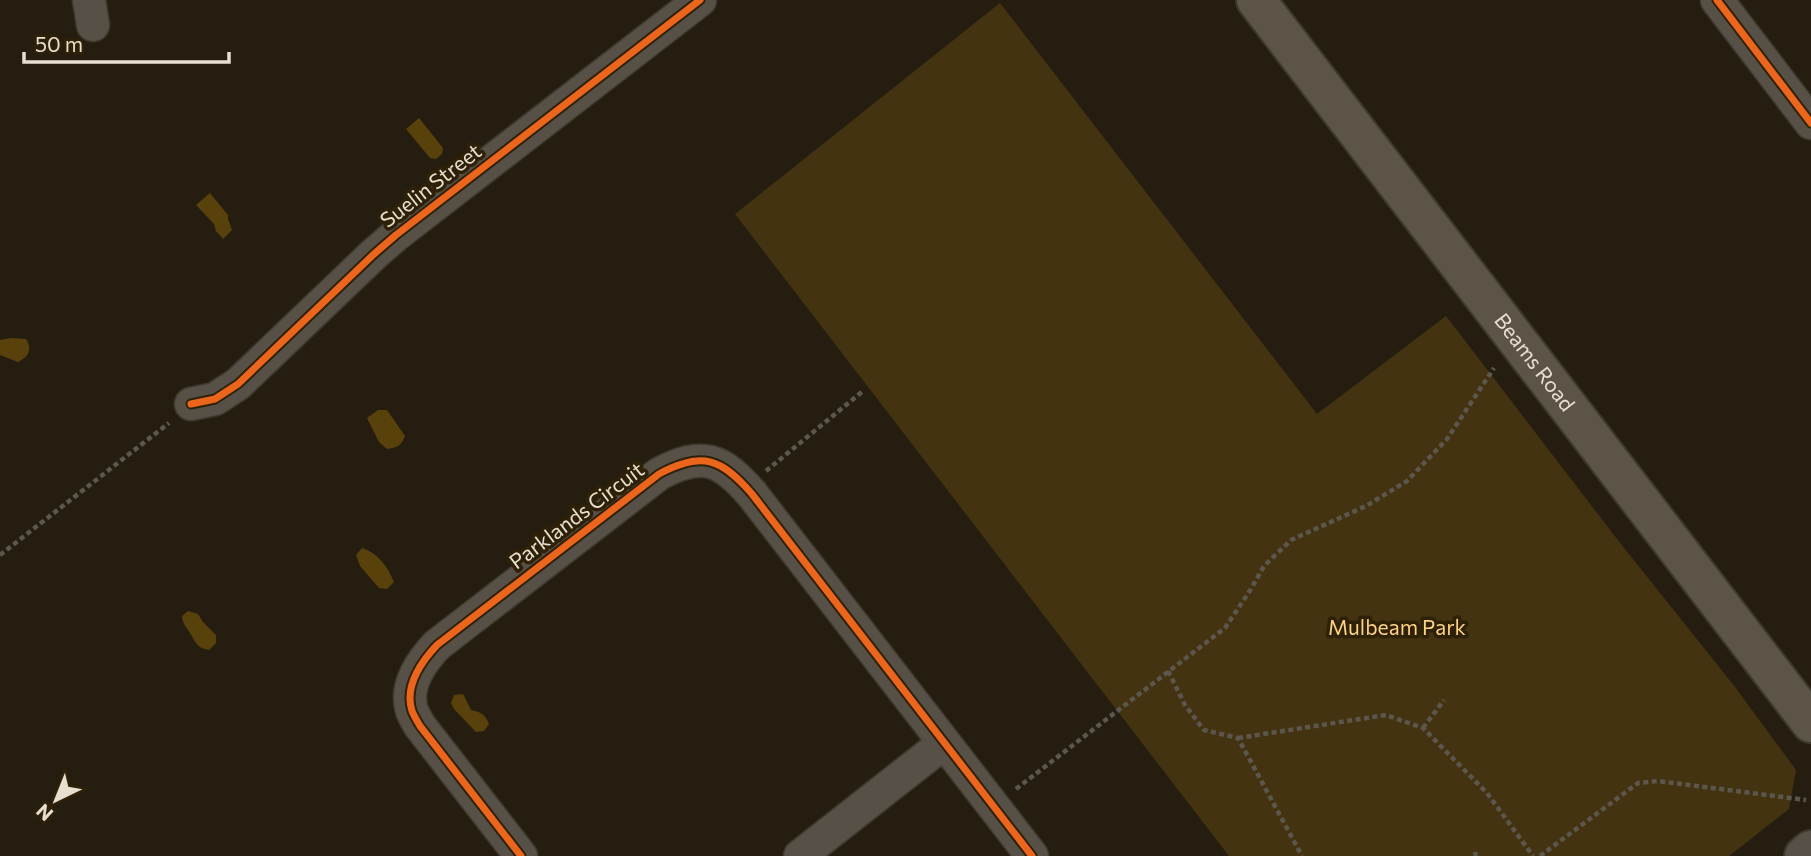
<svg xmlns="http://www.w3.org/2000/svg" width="1811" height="856" viewBox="0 0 1811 856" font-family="Commissioner,sans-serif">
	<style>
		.green { fill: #443310 }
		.water { fill: #59410b }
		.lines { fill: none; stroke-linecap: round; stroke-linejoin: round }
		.minor-casing { stroke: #3e392e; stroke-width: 35 }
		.tertiary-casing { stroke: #3e392e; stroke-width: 42 }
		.secondary-casing { stroke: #3e392e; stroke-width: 42 }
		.path { stroke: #5c574e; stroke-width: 4.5; stroke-dasharray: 5 3.5; stroke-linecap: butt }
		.minor { stroke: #565046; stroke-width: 32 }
		.tertiary { stroke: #565046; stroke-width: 38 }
		.secondary { stroke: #5c5547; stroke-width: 38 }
		.cycleway-casing { stroke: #2e2107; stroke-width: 11 }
		.cycleway { stroke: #eb651d; stroke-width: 7 }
		.labels { text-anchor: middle; stroke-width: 7; stroke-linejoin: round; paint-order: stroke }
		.street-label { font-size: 21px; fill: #e7dfd0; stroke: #2e2107 }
		.park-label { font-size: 21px; fill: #fdd284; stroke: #2e2107 }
	</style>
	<rect width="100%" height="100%" fill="#251e10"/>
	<path class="green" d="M 1000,3 L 1317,414 L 1446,316 L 1617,539 L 1735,687 L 1796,770 L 1789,809 L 1729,856 L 1229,856 L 735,214 Z"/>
	<path class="water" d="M 419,118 L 443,148 L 442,154 L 436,159 L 430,158 L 406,129 Z
		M 210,193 L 228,215 L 228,219 L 232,230 L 223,239 L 216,231 L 214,224 L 196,205 Z
		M 11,338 L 26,339 C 33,350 28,357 18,362 L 0,355 L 0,340 Z
		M 378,410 L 387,410 L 405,436 C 402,445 397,448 387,449 L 379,442 L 367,418 Z
		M 362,548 C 378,553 388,567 394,582 L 387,589 L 379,588 L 360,566 L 356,555 Z
		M 188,611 L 198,614 L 203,622 L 216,635 L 216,643 L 209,650 C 197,648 196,643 190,633 C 186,626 183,625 182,616 Z
		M 463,694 L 471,710 C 481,712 485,714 489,724 L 484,731 L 476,732 L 454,709 L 451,703 L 454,695 Z"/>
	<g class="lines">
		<defs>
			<path id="minor" d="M 89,0 L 93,25
				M 1717,0 L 1811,123
				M 191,404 L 215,399 L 238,384 L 374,254 L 396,235 L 700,0
				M 521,856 L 420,726 C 417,721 414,716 412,711 C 404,686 421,662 437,645 L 659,474 C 702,451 721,458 752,494 L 1032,856
				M 800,856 L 944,743"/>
			<path id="tertiary" d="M 1804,856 L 1811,850"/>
			<g id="secondary">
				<path id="s1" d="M 1256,0 L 1811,723"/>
			</g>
		</defs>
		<use href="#minor" class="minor-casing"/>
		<use href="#tertiary" class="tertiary-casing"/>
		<use href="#secondary" class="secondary-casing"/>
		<path class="path" d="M 766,471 L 863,391
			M 0,555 L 169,423
			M 1168,671 L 1185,705 L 1204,730 L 1238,738 L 1302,856
			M 1423,728 L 1444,700
			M 1238,738 L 1386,715 L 1423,728 L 1487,793 L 1533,856
			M 1016,789 L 1225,628 L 1251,589 L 1264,566 L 1291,540 L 1366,506 L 1407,481 L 1447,439 L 1494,368
			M 1475,852 L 1476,856
			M 1540,856 L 1638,783 L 1658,781 L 1806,800"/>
		<use href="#minor" class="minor"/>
		<use href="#tertiary" class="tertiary"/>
		<use href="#secondary" class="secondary"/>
		<defs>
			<path id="cycleway" d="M 1717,0 L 1811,123
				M 191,404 L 215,399 L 238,384 L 374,254 L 396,235 L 700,0
				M 521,856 L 420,726 C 417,721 414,716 412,711 C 404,686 421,662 437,645 L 659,474 C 702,451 721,458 752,494 L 1032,856"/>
		</defs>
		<use href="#cycleway" class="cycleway-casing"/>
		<use href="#cycleway" class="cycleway"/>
	</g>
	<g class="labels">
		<g class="street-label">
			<text transform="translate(431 186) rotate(-38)" y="7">Suelin Street</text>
			<text dy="7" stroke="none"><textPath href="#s1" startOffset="457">Beams Road</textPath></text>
			<text transform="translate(577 516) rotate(-37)" y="7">Parklands Circuit</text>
		</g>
		<g class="park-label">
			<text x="1397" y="635">Mulbeam Park</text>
		</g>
	</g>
	<g transform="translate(56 800) rotate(223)" stroke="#2e2107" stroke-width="5" paint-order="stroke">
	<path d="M0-5L12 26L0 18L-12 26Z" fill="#e7dfd0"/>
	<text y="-10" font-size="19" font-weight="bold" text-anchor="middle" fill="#e7dfd0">N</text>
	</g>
	<path d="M24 52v10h205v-10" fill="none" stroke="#e7dfd0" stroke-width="3.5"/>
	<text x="35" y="52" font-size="21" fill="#e7dfd0" stroke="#2e2107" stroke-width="5" paint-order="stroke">50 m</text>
</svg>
